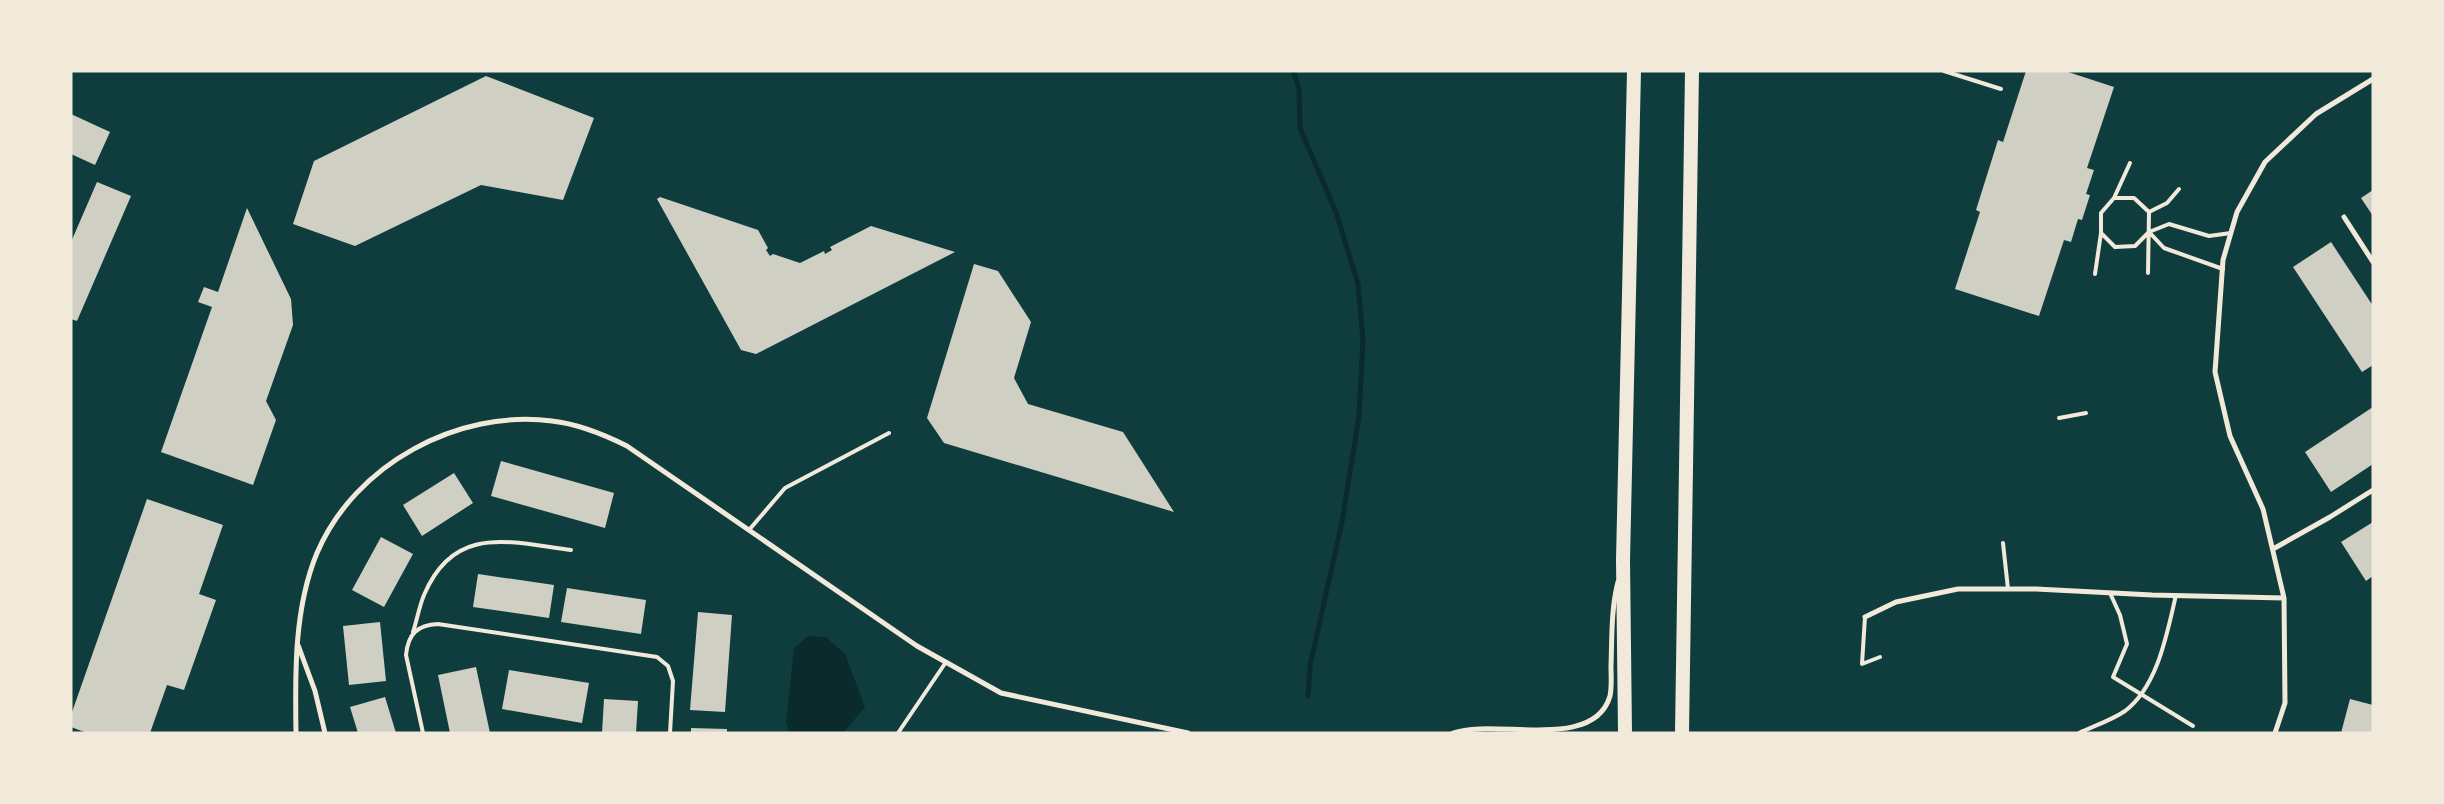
<svg xmlns="http://www.w3.org/2000/svg" width="2444" height="804" viewBox="0 0 2444 804" font-family="Inter,sans-serif">
	<style>
		.water { fill: #0a2a2b }
		.lines { fill: none; stroke-linecap: round; stroke-linejoin: round }
		.stream { stroke: #0a2a2b; stroke-width: 5 }
		.building { fill: #cfcfc3 }
		.service { stroke: #f1e9da; stroke-width: 4 }
		.minor { stroke: #f1e9da; stroke-width: 5 }
		.trunk { stroke: #f1e9da; stroke-width: 14 }
	</style>
	<rect width="100%" height="100%" fill="#0f3d3e"/>
	<path class="water" d="M 808,636 L 826,637 L 845,654 L 865,707 L 843,733 L 789,733 L 786,722 L 794,648 Z"/>
	<g class="lines">
		<path class="stream" d="M 1293,71 L 1299,88 L 1300,128 L 1337,215 L 1358,284 L 1363,340 L 1359,416 L 1342,522 L 1310,666 L 1308,696"/>
	</g>
	<path class="building" d="M 2026,71 L 2065,71 L 2114,87 L 2087,168 L 2094,170 L 2086,194 L 2090,195 L 2082,220 L 2078,219 L 2071,242 L 2064,240 L 2039,316 L 1955,289 L 1980,212 L 1976,210 L 1998,140 L 2003,142 Z
		M 486,76 L 594,118 L 563,200 L 481,185 L 355,246 L 293,224 L 314,161 Z
		M 71,114 L 110,132 L 95,165 L 71,154 Z
		M 97,182 L 131,196 L 77,321 L 71,319 L 71,242 Z
		M 2373,190 L 2373,216 L 2361,198 Z
		M 660,197 L 758,230 L 768,248 L 766,250 L 770,256 L 773,254 L 800,263 L 824,251 L 825,254 L 832,250 L 830,247 L 871,226 L 955,252 L 756,354 L 741,350 L 657,199 Z
		M 247,208 L 291,299 L 293,325 L 266,401 L 276,420 L 253,485 L 161,452 L 212,307 L 198,302 L 204,287 L 218,292 Z
		M 2331,242 L 2373,306 L 2373,365 L 2362,372 L 2293,267 Z
		M 974,264 L 998,271 L 1031,322 L 1014,378 L 1028,404 L 1123,432 L 1174,512 L 944,443 L 927,418 Z
		M 2373,407 L 2373,464 L 2331,492 L 2305,452 Z
		M 501,461 L 614,493 L 605,528 L 491,496 Z
		M 454,473 L 473,503 L 422,536 L 403,505 Z
		M 147,499 L 223,525 L 199,594 L 216,600 L 184,690 L 167,685 L 150,733 L 87,733 L 71,727 L 71,715 Z
		M 2373,522 L 2373,576 L 2366,581 L 2341,542 Z
		M 381,537 L 413,554 L 384,607 L 352,590 Z
		M 478,574 L 554,585 L 549,618 L 473,607 Z
		M 567,588 L 646,600 L 641,634 L 561,622 Z
		M 698,612 L 732,615 L 725,712 L 690,710 Z
		M 380,622 L 386,681 L 349,685 L 343,626 Z
		M 476,667 L 490,733 L 450,733 L 438,675 Z
		M 509,670 L 589,683 L 582,723 L 502,709 Z
		M 385,697 L 396,733 L 358,733 L 350,707 Z
		M 604,699 L 638,701 L 636,733 L 602,733 Z
		M 2350,699 L 2373,705 L 2373,733 L 2341,733 Z
		M 691,728 L 727,729 L 727,733 L 691,733 Z"/>
	<g class="lines">
		<path class="service" d="M 1944,71 L 2001,89
			M 2114,198 L 2130,163
			M 2149,212 L 2167,203 L 2179,189
			M 2149,232 L 2164,248 L 2223,269
			M 2148,273 L 2149,212 L 2134,198 L 2114,198 L 2101,213 L 2101,233 L 2115,247 L 2135,246 L 2149,232 L 2169,224 L 2209,236 L 2231,233
			M 2095,274 L 2101,233
			M 2059,418 L 2086,413
			M 749,530 L 785,488 L 889,433
			M 2003,543 L 2008,589
			M 2110,593 L 2120,615 L 2127,644 L 2113,677 L 2193,726
			M 1865,617 L 1862,664 L 1880,657
			M 413,632 C 417,620 419,607 424,595 C 454,524 509,542 571,550
			M 423,733 L 406,655 C 408,634 417,625 438,624 L 657,657 L 668,666 L 673,681 L 670,733
			M 898,733 L 946,662
			M 2079,733 C 2094,726 2112,720 2125,711 C 2158,686 2167,633 2176,595"/>
		<path class="minor" d="M 2344,217 L 2373,262
			M 2273,549 L 2330,517 L 2373,490
			M 1865,617 L 1896,602 L 1958,589 L 2036,589 L 2152,595 L 2284,598
			M 298,645 L 315,691 L 325,733
			M 296,733 C 295,674 294,608 317,553 C 355,464 458,409 552,421 C 579,424 603,434 627,446 L 917,646 L 1001,693 L 1188,733
			M 1453,733 C 1495,718 1594,752 1610,696 C 1612,687 1611,675 1611,666 C 1612,638 1611,609 1618,582
			M 2275,733 L 2285,703 L 2284,598 L 2263,509 L 2230,436 L 2215,372 L 2223,260 L 2237,212 L 2265,162 L 2316,114 L 2373,79"/>
		<path class="trunk" d="M 1625,733 L 1623,560 L 1634,71
			M 1682,733 L 1692,71"/>
	</g>
	<rect width="2444" height="804" fill="none" stroke="#f1e9da" stroke-width="145"/>
</svg>
